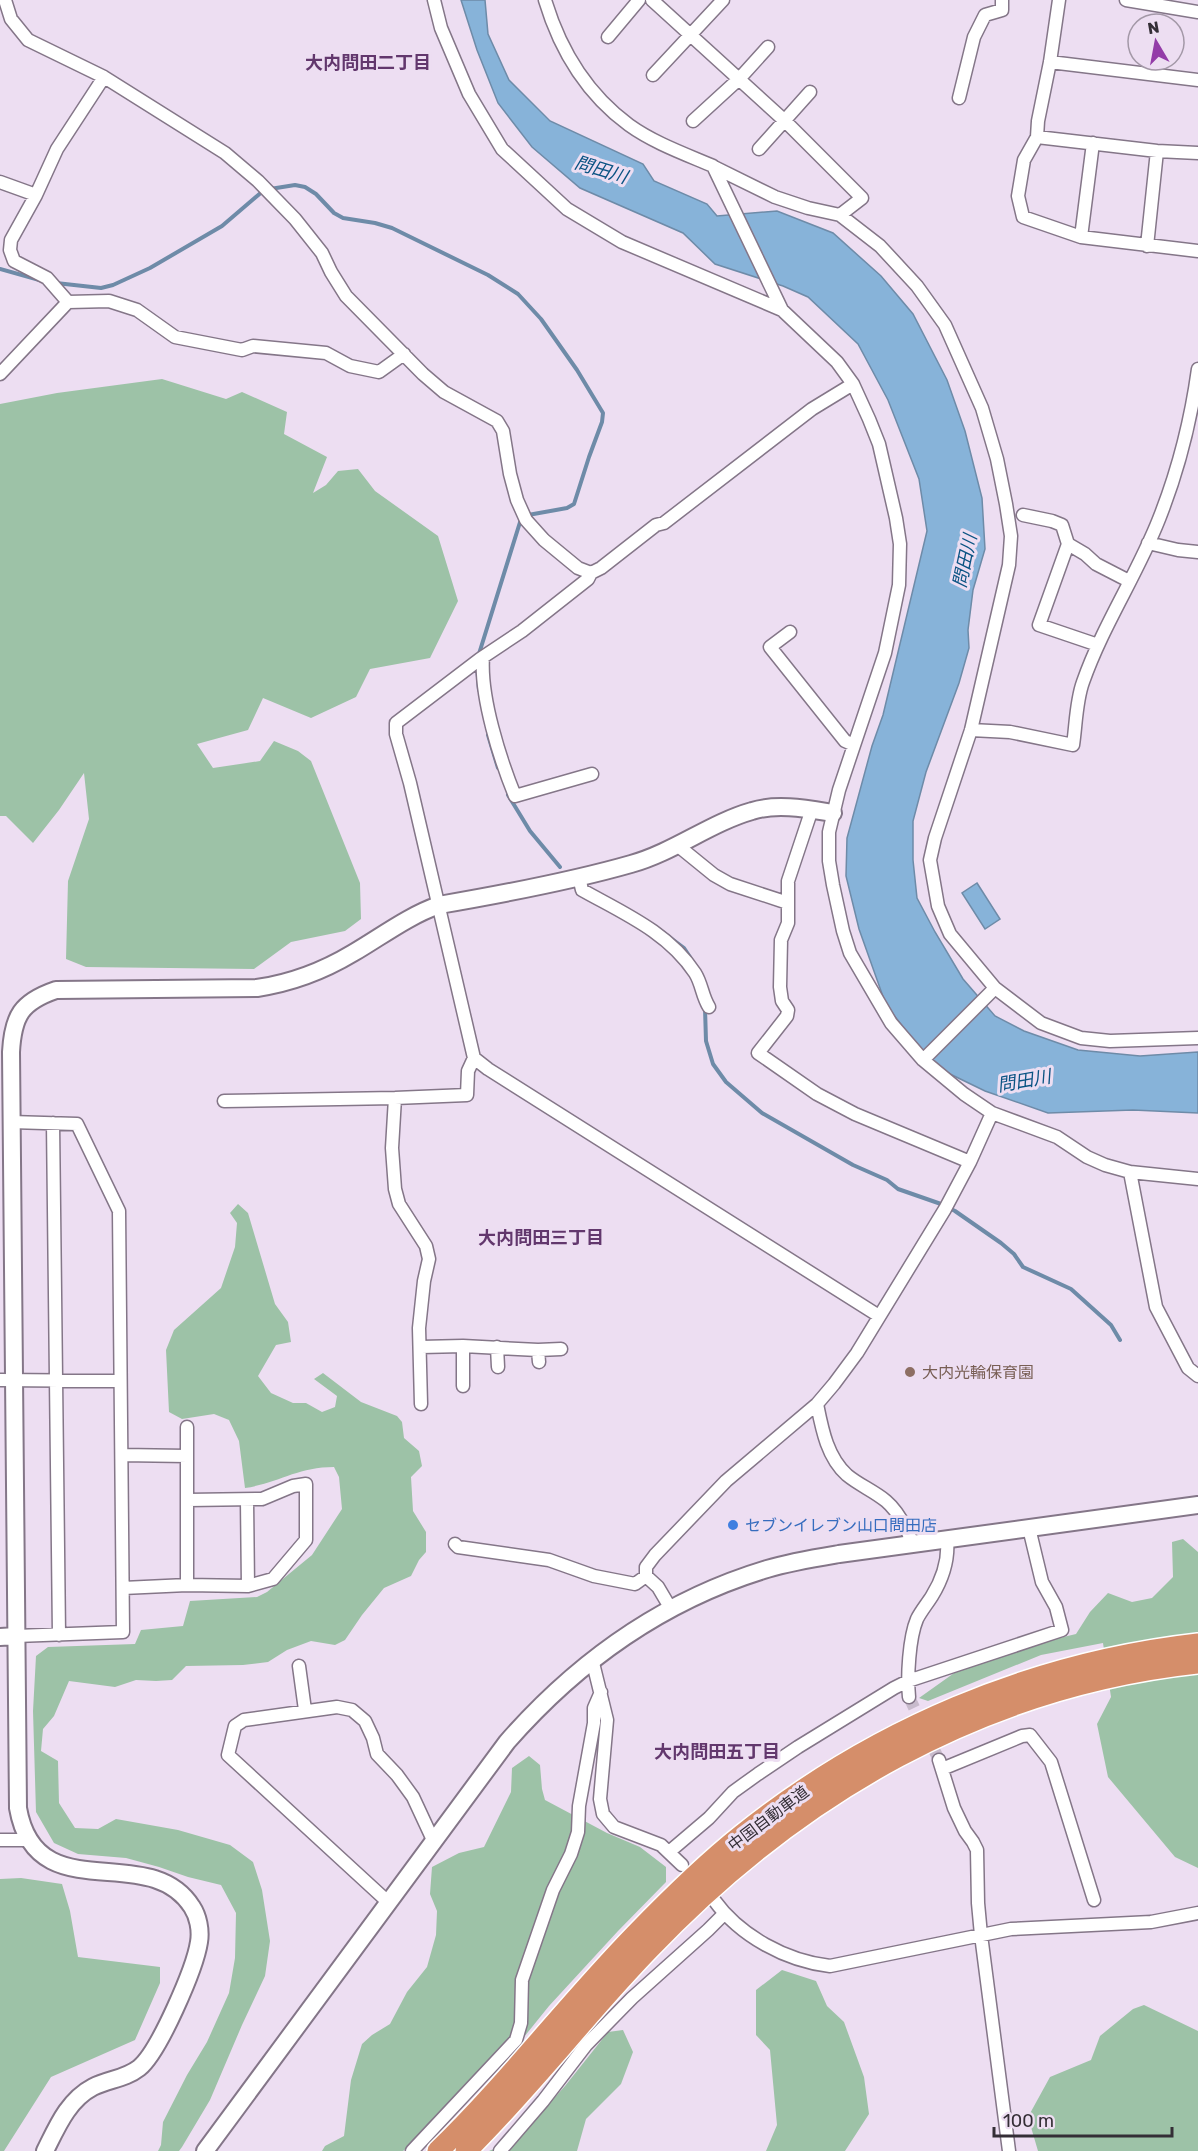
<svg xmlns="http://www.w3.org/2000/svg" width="1198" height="2151" viewBox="0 0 1198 2151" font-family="Rubik,'Noto Sans JP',sans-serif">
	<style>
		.green { fill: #9dc2a7 }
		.water { fill: #87b3d9; stroke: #6e8ba8; stroke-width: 1.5 }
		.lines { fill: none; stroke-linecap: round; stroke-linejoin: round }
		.stream { stroke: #6e8ba8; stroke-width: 4 }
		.street-tunnel { stroke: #c8bbcc; stroke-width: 12; stroke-dasharray: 12 6; stroke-linecap: butt }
		.street-casing { stroke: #847688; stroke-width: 15 }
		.secondary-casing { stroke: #847688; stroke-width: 20 }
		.highway-casing { stroke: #fff; stroke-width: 24 }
		.street { stroke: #fff; stroke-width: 12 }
		.secondary { stroke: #fff; stroke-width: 16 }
		.highway { stroke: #d58e6a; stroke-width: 21 }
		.education-dot { fill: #8d6e63; stroke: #eddef2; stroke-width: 2 }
		.shop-dot { fill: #3f7fe0; stroke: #eddef2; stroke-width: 2 }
		.labels { text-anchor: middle; stroke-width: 6; stroke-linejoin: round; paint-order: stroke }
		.education-label { font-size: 16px; fill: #785e54; stroke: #eddef2; text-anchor: start }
		.shop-label { font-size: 16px; fill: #366cbe; stroke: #eddef2; text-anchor: start }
		.street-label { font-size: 16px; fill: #342e36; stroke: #eddef2 }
		.neighbourhood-label { font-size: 18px; font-weight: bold; fill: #62376d; stroke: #eddef2 }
		.water-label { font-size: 18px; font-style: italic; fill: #0a5383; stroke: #eddef2 }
	</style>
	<rect width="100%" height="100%" fill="#eddef2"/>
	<path class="green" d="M 162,379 L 226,399 L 242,392 L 287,412 L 284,434 L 327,457 L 313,493 L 326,485 L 338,471 L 358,469 L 375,491 L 438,536 L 458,601 L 430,658 L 370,669 L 356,697 L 311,718 L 263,698 L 248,730 L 197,744 L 213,768 L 260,761 L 274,741 L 298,751 L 311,761 L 360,883 L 361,919 L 345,931 L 291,942 L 254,969 L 86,967 L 66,959 L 68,881 L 89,819 L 84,773 L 59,810 L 33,843 L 6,816 L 0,816 L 0,404 L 57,393 Z
		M 238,1204 L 248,1213 L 275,1304 L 288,1322 L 291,1342 L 276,1345 L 258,1376 L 271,1393 L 293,1403 L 306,1403 L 322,1412 L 335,1407 L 337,1396 L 314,1379 L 323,1373 L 361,1402 L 397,1416 L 402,1422 L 404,1438 L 419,1451 L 422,1466 L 411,1477 L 413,1511 L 426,1532 L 426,1552 L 419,1560 L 411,1576 L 384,1588 L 362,1615 L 345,1640 L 335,1645 L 311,1641 L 287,1650 L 268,1662 L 243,1665 L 186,1666 L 172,1680 L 156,1681 L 136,1680 L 115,1687 L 69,1681 L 54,1716 L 43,1729 L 41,1751 L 58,1761 L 59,1803 L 75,1828 L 98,1829 L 116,1819 L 178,1830 L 230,1845 L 253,1862 L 262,1890 L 270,1941 L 265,1976 L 242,2025 L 210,2100 L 182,2147 L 179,2151 L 158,2151 L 161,2145 L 163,2122 L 187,2075 L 207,2042 L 229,1993 L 235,1958 L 236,1913 L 221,1885 L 188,1877 L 159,1867 L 126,1858 L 78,1854 L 54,1843 L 36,1812 L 33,1711 L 36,1656 L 48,1647 L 135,1644 L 141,1630 L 183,1626 L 190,1601 L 257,1597 L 267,1592 L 312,1555 L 342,1509 L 339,1477 L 334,1467 C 297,1467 279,1483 245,1488 L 239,1441 L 229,1420 L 214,1414 L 182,1419 L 169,1412 L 166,1350 L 174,1330 L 221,1288 L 235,1247 L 237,1223 L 230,1213 Z
		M 1183,1539 L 1198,1552 L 1198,1868 L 1175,1857 L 1108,1777 L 1097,1724 L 1111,1697 L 1103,1643 L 1041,1655 L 928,1701 L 919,1698 L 957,1671 L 1026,1646 L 1076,1634 L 1090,1612 L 1108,1593 L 1132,1602 L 1152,1598 L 1173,1577 L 1172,1542 Z
		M 529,1756 L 540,1765 L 542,1789 L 545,1800 L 607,1833 L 640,1847 L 666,1867 L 666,1882 L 618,1931 L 549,2006 L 503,2063 L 461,2105 L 403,2151 L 322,2151 L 325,2146 L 344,2136 L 351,2080 L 362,2044 L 372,2035 L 390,2024 L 407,1992 L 427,1967 L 436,1935 L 437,1911 L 430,1894 L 432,1867 L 459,1853 L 484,1847 L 511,1792 L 512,1768 Z
		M 21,1878 L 62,1884 L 70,1911 L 78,1957 L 160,1967 L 160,1983 L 135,2040 L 51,2077 L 4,2151 L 0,2151 L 0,1879 Z
		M 782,1970 L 816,1981 L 827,2006 L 844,2022 L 864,2077 L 869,2114 L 845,2151 L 766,2151 L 777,2125 L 770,2050 L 756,2035 L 756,1990 Z
		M 1144,2005 L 1198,2031 L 1198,2151 L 1038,2151 L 1028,2117 L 1050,2077 L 1091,2060 L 1100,2036 L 1133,2009 Z
		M 623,2030 L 633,2052 L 621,2084 L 586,2119 L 577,2151 L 489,2151 L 517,2139 L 565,2086 L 608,2032 Z"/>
	<path class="water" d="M 461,0 L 485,0 L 488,34 L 509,80 L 550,121 L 643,164 L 654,181 L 707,204 L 717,216 L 777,211 L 833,233 L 881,276 L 913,314 L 947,380 L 965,431 L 982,498 L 985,549 L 973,590 L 968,630 L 969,648 L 959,683 L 926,772 L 913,821 L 913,860 L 917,898 L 935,932 L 963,979 L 995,1016 L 1024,1031 L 1078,1050 L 1140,1056 L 1198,1052 L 1198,1113 L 1133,1110 L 1048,1113 L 985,1091 L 948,1073 L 920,1049 L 886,1005 L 859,929 L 846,876 L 847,838 L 872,746 L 883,715 L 927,531 L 919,479 L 888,400 L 858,344 L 808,297 L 783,286 L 715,264 L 683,233 L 580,188 L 532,147 L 498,103 L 477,50 Z
		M 977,883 L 1000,919 L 985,929 L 962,893 Z"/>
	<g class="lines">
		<path class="stream" d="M 270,189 L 295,185 L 305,187 L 316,194 L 334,213 L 343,218 L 375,223 L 392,228 L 488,275 L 518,294 L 541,319 L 577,370 L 603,413 L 602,422 L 589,457 L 574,504 L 567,508 L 528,515
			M 0,269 L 43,281
			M 56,283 L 101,288 L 113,285 L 150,268 L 222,226 L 263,191
			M 478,657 L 521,519
			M 477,665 L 479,690
			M 488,735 L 498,768
			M 508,795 L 530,831 L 560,867
			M 660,930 L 684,948 L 690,957
			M 705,1008 L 706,1041 L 713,1064 L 726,1082 L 762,1113 L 853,1165 L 887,1180 L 898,1189 L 941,1204 L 955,1211 L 1001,1243 L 1014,1254 L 1023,1267 L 1071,1289 L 1111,1325 L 1120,1340"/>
		<path class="street-tunnel" d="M 909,1697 L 939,1760"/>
		<defs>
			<path id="street" d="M 5,0 L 11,19 L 28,40 L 104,77 L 225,153 L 258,181 L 295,219 L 322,253 L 331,272 L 346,296 L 423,374 L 444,392 L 497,421 L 503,431 L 510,474 L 517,500 L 526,520 L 544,540 L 578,568 L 591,573
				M 434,0 L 441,28 L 469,94 L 502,149 L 567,209 L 622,242 L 782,310
				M 545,0 C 560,50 587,94 629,125 C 654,143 685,154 713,166 L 782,310 L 837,362 L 853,384 L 869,419 L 879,444 L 896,518 L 900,544 L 899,585 L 885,653 L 839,790 L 829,832 L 829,861 L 833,885 L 843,931 L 850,953 L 891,1023 L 923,1060 L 964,1094 L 992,1113 L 1057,1137 L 1087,1157 L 1105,1165 L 1130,1172 L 1198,1179
				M 652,0 L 785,121 L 862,198 L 840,215
				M 1059,0 L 1050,62 L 1038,121 L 1037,137 L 1024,160 L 1018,196 L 1023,217 L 1081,237 L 1198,251
				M 1126,0 L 1198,12
				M 608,37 L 639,0
				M 1050,62 L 1198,80
				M 653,75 L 723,0
				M 959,98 L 974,37 L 985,15 L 1002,10 L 1002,0
				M 693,121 L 740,78 L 768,47
				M 1037,137 L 1157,151 L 1198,153
				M 759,149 L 810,92
				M 714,167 L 775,197 L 808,208 L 840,215 L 880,246 L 917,286 L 945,325 L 982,408 L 997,459 L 1006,504 L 1011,536 L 1009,565 L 971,730 L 935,838 L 930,860 L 938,906 L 950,934 L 995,988 L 1041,1023 L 1081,1038 L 1110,1041 L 1198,1038
				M 0,182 L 36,195
				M 1081,237 L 1093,143
				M 1147,246 L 1157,151
				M 68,302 L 47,278 L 14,261 L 10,250 L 11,240 L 36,195 L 57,149 L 104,77
				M 0,374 L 68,302 L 109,301 L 137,310 L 175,337 L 242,350 L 253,346 L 326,353 L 350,366 L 379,372 L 404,354
				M 853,384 L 812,409 L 664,523 L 656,525 L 601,568 L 591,573 L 588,579 L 522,631 L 480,659 L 396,723 L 396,734 L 410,783 L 474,1058 L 488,1069 L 879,1316
				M 1023,515 L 1052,521 L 1062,525 L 1068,544 L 1085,554 L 1096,564 L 1129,581
				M 1148,543 L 1178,550 L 1198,552
				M 1068,544 L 1039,625 L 1098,645
				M 790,632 L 770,647 L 845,741 L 854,745
				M 483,657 C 480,697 500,759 515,796 L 592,774
				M 971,730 L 1010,732 L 1073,745 C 1076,725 1076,701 1083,682 C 1103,625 1137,575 1159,519 C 1178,471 1191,420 1198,369
				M 812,809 L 788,881 L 788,923 L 781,940 L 780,987 L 782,1001 L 788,1010 L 787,1016 L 758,1053 L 817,1094 L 855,1114 L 970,1162
				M 679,844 L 682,849 L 714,875 L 730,884 L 788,903
				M 579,877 L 582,890 C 623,913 668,932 695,973 C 702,984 702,996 709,1007
				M 923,1060 L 995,988
				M 395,1098 L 392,1148 L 395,1189 L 399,1204 L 426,1246 L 429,1259 L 424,1281 L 419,1328 L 421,1404
				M 224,1101 L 395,1098 L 467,1095 L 468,1071 L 474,1058
				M 11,1122 L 77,1124 L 119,1211 L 123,1632 L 16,1636
				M 53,1123 L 59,1635
				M 1130,1172 L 1156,1307 L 1188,1368 L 1198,1376
				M 463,1346 L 463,1386
				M 421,1347 L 463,1346 L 538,1350 L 561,1349
				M 497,1347 L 498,1367
				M 538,1350 L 539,1362
				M 0,1380 L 120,1381
				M 817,1404 C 822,1429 827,1457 847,1475 C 859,1485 874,1491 886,1501 C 899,1512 907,1529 913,1544
				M 122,1455 L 187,1456
				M 247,1501 L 248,1586
				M 455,1544 L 458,1547 L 549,1560 L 594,1576 L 635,1584 L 646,1576
				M 187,1585 L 187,1427
				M 123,1588 L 187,1585 L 248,1586 L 273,1579 L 306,1540 L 306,1484 L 293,1486 L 262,1499 L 188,1500
				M 671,1609 L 658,1587 L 646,1576 L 646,1567 L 655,1555 L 726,1481 L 817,1404 L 834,1384 L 857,1353 L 945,1209 L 970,1162 L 992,1113
				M 592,1659 L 607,1720 L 600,1799 L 603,1814 L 614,1827 L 661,1845 L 682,1865
				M 299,1666 L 305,1710
				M 909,1697 C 907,1677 909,1638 917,1619 C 921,1611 927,1604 932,1596 C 943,1578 949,1560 947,1539
				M 939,1760 L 954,1808 L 965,1831 L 973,1842 L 977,1850 L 978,1903 L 981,1935 L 1009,2151
				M 942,1769 L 1022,1736 L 1030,1735 L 1051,1762 L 1094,1900
				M 0,1840 L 28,1840
				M 669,1852 L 709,1818 L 733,1792 L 758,1774 L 798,1747 L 894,1688 L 908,1681 L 1062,1630 L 1056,1607 L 1042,1582 L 1029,1528
				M 714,1900 C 740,1936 786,1961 830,1966 L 1011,1929 L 1151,1922 L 1198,1913
				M 388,1902 L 228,1755 L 235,1726 L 244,1720 L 337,1707 L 352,1710 L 365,1721 L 373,1738 L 377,1754 L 397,1775 L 413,1797 L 433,1840
				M 412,2151 L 516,2040 L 521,2023 L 522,1980 L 553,1890 L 571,1854 L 578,1832 L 579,1806 L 594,1723 L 594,1708 L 601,1692
				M 500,2151 L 543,2101 L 586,2045 L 632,1998 L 708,1930 L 724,1914"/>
			<path id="secondary" d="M 0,1637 L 16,1636
				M 45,2151 C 57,2127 68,2100 93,2087 C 109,2079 125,2079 139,2068 C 159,2052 195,1968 199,1942 C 201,1930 198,1916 192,1907 C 149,1839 36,1912 18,1808 L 11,1052 C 13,1016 21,1002 56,990 L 257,988 C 291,983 323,971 353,953 C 382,936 408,916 439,905 C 503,894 568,882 631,864 C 674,852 710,823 752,811 C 777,803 808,809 833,813
				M 205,2151 L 507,1742 C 577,1662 664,1600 767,1569 C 790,1562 815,1558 839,1554 L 1198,1505"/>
			<path id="highway" d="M 438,2151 C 508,2083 567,2005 635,1935 C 669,1900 704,1865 742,1835 C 873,1730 1031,1663 1198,1644
				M 466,2151 C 531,2087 586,2014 649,1949 C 797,1794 982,1686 1198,1663"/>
		</defs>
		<use href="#street" class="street-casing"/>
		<use href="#secondary" class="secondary-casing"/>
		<use href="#highway" class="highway-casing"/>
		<use href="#street" class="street"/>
		<use href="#secondary" class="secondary"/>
		<use href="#highway" class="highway"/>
	</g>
	<circle class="education-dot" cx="910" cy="1372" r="6"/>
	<circle class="shop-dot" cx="733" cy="1525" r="6"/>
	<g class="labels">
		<g class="education-label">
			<text x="922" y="1378">大内光輪保育園</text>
		</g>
		<g class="shop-label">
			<text x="745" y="1531">セブンイレブン山口問田店</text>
		</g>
		<g class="street-label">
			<text transform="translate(768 1818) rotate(-37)" y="6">中国自動車道</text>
		</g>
		<g class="neighbourhood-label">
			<text x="368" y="69">大内問田二丁目</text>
			<text x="541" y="1244">大内問田三丁目</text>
			<text x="717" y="1758">大内問田五丁目</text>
		</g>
		<g class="water-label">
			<text transform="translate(601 170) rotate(17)" y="6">問田川</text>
			<text transform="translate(965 561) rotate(-78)" y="6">問田川</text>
			<text transform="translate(1024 1081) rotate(-10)" y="6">問田川</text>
		</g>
	</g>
	<g transform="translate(1156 42) rotate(350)"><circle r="28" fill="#eddef2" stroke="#a398a7" stroke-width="1.5"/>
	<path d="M0-4.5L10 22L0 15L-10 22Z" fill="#933ca8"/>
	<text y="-9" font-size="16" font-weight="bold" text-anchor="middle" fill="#342e36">N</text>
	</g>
	<path d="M994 2127v9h178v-9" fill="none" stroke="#342e36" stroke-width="3"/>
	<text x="1003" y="2127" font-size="18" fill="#342e36" stroke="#eddef2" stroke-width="4.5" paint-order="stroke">100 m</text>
</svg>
